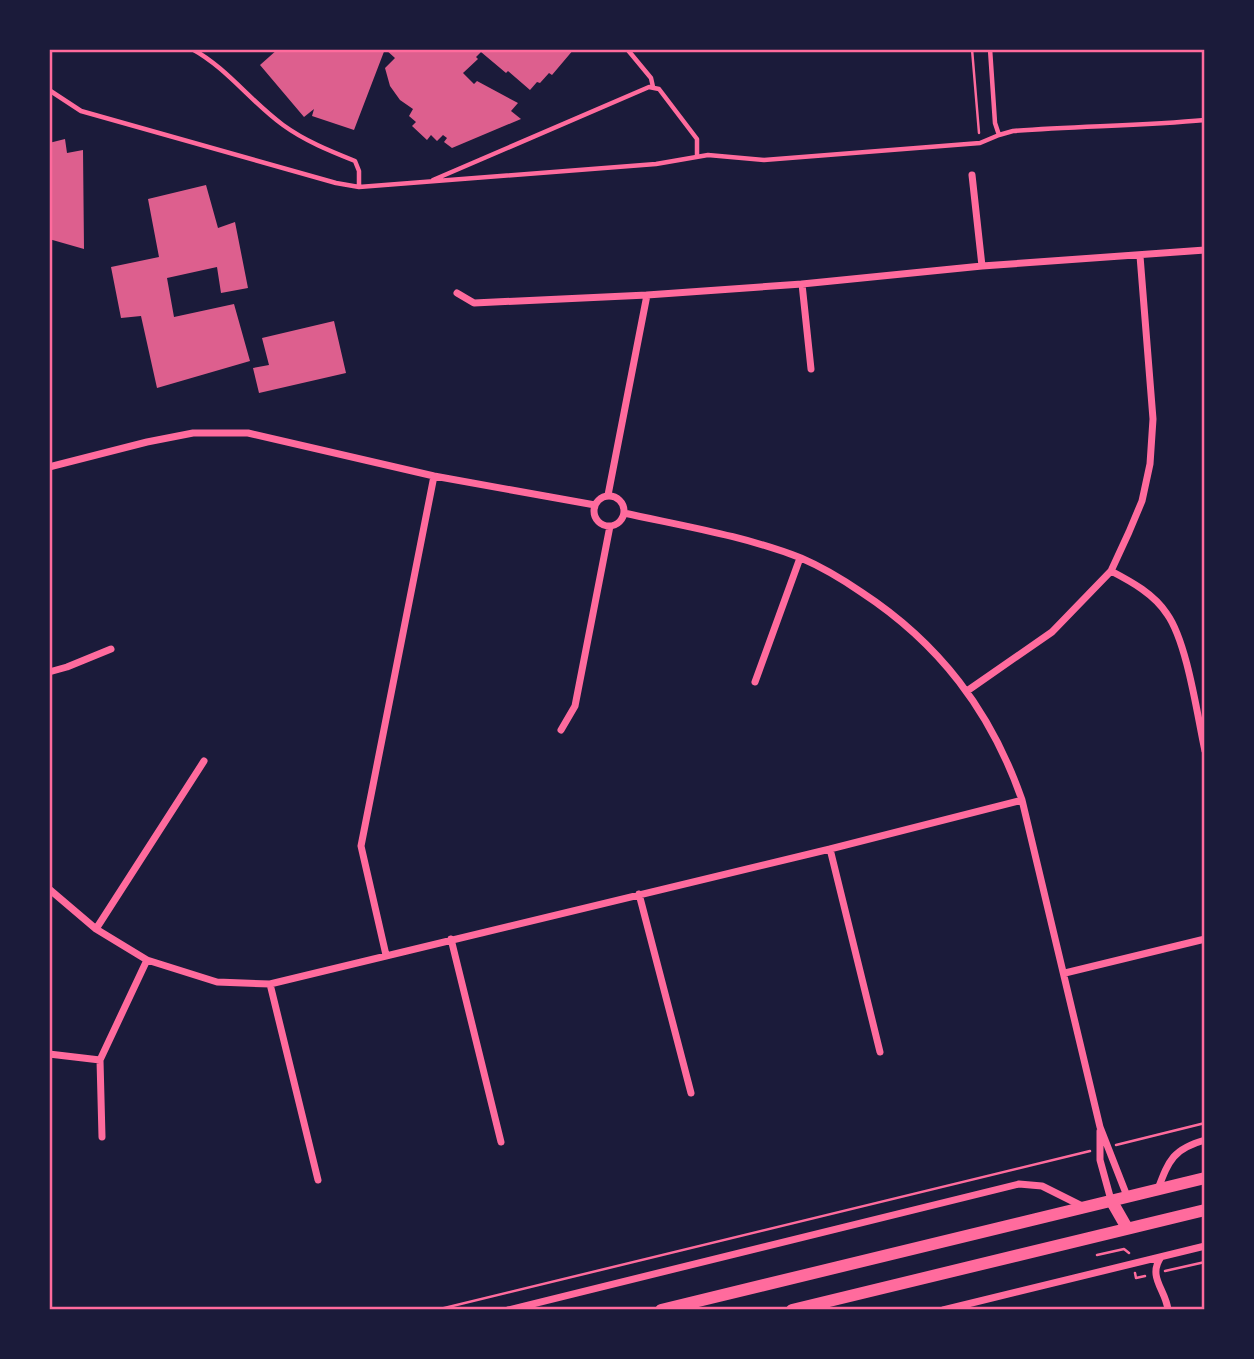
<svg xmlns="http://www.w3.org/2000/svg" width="1254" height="1359" viewBox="0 0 1254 1359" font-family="Helvetica,sans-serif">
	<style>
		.building { fill: #dd5f8e }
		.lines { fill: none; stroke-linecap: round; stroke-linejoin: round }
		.path { stroke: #ff6b9d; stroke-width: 2.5 }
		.service { stroke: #ff6b9d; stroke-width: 4.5 }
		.minor { stroke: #ff6b9d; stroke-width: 7 }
		.primary { stroke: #ff6b9d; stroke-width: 12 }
		.neatline { fill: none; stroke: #ff6b9d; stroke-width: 2.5 }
	</style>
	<rect width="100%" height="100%" fill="#1b1b3a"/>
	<path class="building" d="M 278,49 L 385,49 L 354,130 L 312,116 L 314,109 L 304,117 L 260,65 Z
		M 385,49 L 574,49 L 552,75 L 549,73 L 540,83 L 537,82 L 530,90 L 508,71 L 506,73 L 481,52 L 476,57 L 478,59 L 463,73 L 474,84 L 477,81 L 518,103 L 511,111 L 521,119 L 452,148 L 444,142 L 447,138 L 443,135 L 437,141 L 431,135 L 427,140 L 412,126 L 416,122 L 409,116 L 413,109 L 400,100 L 390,86 L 385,68 L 395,58 Z
		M 65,139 L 67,153 L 83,150 L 84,249 L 49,239 L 49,143 Z
		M 206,185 L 218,228 L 235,222 L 248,288 L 221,293 L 217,267 L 167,278 L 174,317 L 234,304 L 250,361 L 157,388 L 141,316 L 121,318 L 111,267 L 159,257 L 148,199 Z
		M 334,321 L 346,373 L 259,393 L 253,368 L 269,365 L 262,338 Z"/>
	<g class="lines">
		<path class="path" d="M 972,49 L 979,133
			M 1116,1145 L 1205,1123
			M 1097,1255 L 1124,1249 L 1129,1253
			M 1165,1271 L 1205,1262
			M 1135,1273 L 1136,1278 L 1145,1276
			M 436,1310 L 1090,1151"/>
		<path class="service" d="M 192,49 C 227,68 251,102 283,125 C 305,141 330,151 355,161 L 359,171 L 359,187
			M 627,49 L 651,78 L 653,87
			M 49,90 L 81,111 L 336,183 L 359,187 L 656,164 L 708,155 L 764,160 L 980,143 L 999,135 L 995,123 L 990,49
			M 999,135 L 1013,131 C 1077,126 1141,126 1205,120
			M 433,180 L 649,87 L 659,89 L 697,139 L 697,156"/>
		<path class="minor" d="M 972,175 L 982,266
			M 802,284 L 811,369
			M 457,293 L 474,303 L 647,295 L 802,284 L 982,266 L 1205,250
			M 49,467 L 147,442 L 193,433 L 248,433 L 434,476 L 595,505
			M 608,495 L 647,295
			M594 511a15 15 0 1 1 30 0a15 15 0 1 1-30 0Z
			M 624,513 C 683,526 745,536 801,558 C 822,567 842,579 861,592 C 939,643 991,711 1022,800 L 1100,1127 L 1127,1196
			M 1111,571 C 1132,582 1154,594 1167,614 C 1187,642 1197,714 1205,751
			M 49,672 L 67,667 L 111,649
			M 755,682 L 800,558
			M 967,691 L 1052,632 L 1111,571 L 1129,532 L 1142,501 L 1150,464 L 1153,419 L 1140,256
			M 561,730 L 575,706 L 610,526
			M 830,849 L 880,1052
			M 49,889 L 96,929 L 147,960 L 217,982 L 270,984 L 830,849 L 1022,800
			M 639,894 L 691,1093
			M 96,929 L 204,761
			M 451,939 L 501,1142
			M 386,955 L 361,846 L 434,476
			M 1065,973 L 1205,939
			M 270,984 L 318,1180
			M 49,1054 L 100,1060
			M 1100,1131 L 1100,1160 L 1111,1200
			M 102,1137 L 100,1060 L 147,960
			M 1158,1189 C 1169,1160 1173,1149 1205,1140
			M 1161,1257 C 1147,1277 1166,1290 1168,1310
			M 508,1310 L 1019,1184 L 1042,1186 L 1082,1206
			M 943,1310 L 1205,1246"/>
		<path class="primary" d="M 1111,1200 L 1127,1228
			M 661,1310 L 1205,1178
			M 792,1310 L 1205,1210"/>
	</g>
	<rect width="1254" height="1359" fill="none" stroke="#1b1b3a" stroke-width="102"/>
	<rect x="51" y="51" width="1152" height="1257" class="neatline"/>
</svg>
